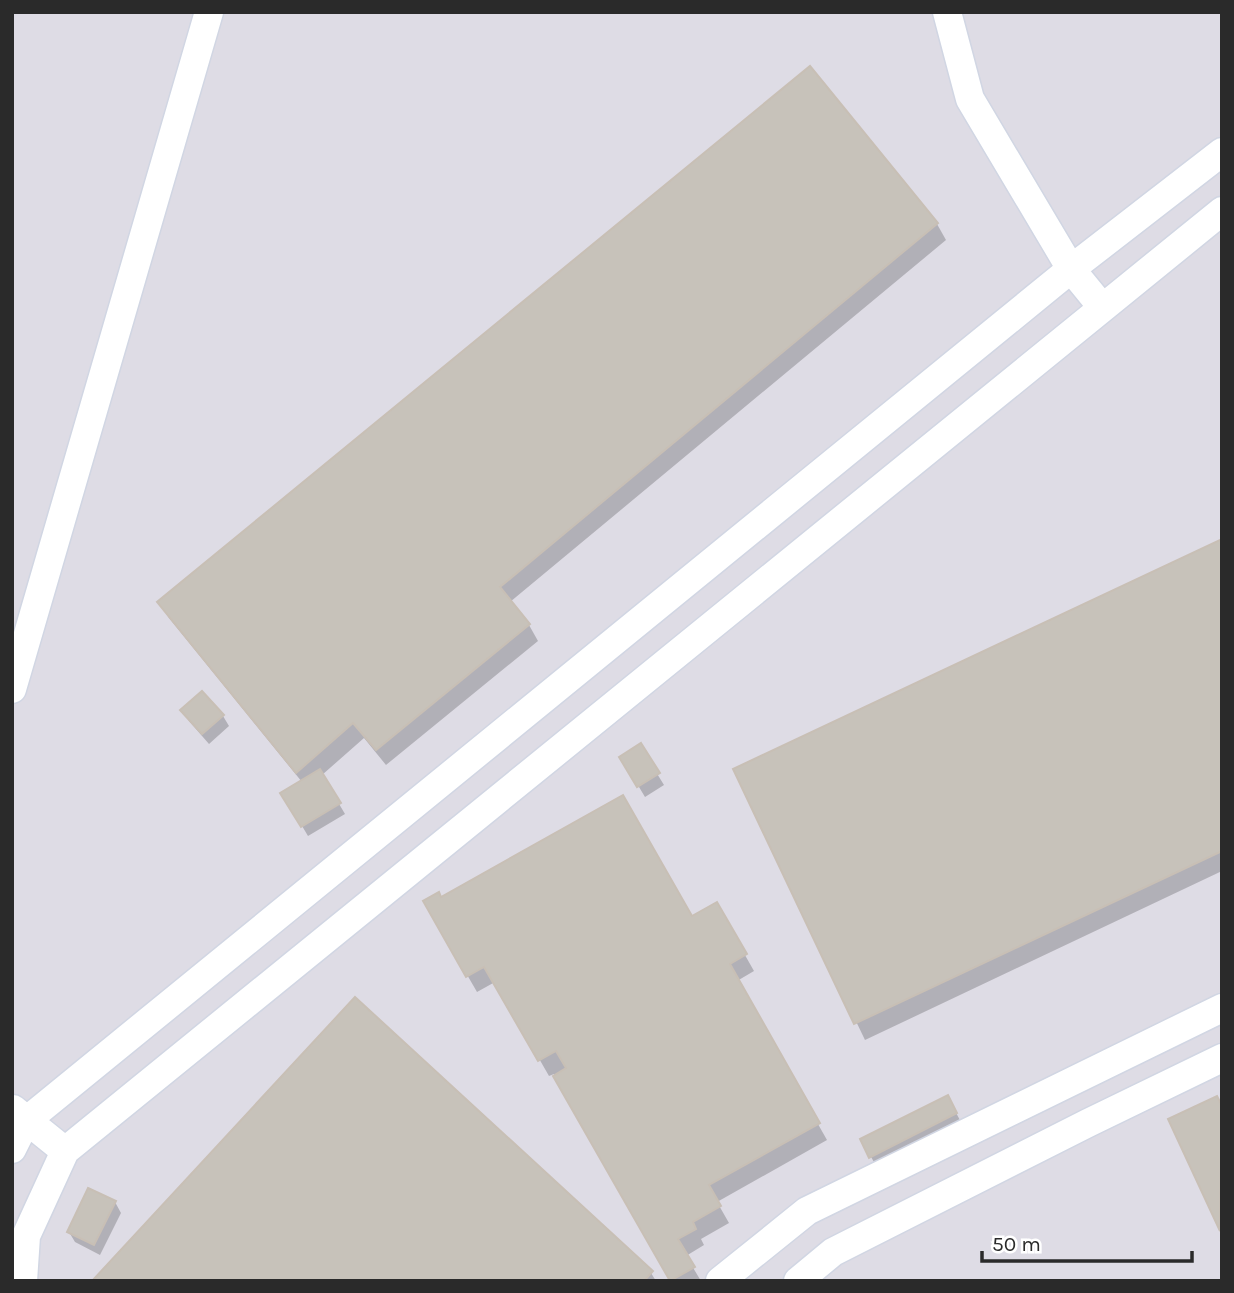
<svg xmlns="http://www.w3.org/2000/svg" width="1234" height="1293" viewBox="0 0 1234 1293" font-family="Karla,sans-serif">
	<style>
		.industrial { fill: #dedce5 }
		.shadow { fill: #0003 }
		.building { fill: #c7c2ba; stroke: #c8bfb5; stroke-width: 2 }
		.lines { fill: none; stroke-linecap: round; stroke-linejoin: round }
		.minor-casing { stroke: #d1d6e3; stroke-width: 31 }
		.minor { stroke: #fff; stroke-width: 28 }
	</style>
	<rect width="100%" height="100%" fill="#ece4dc"/>
	<path class="industrial" d="M 12,12 L 1222,12 L 1222,1281 L 12,1281 Z"/>
	<path class="shadow" d="M 937,224 L 946,240 L 510,602 L 529,625 L 538,641 L 386,765 L 364,738 L 322,775 L 345,814 L 308,836 L 283,794 L 302,782 L 169,618 L 159,602 Z
		M 1222,541 L 1222,871 L 865,1040 L 735,770 Z
		M 183,711 L 223,716 L 229,726 L 209,744 L 189,721 Z
		M 640,746 L 664,785 L 645,797 L 621,757 Z
		M 440,899 L 691,918 L 716,904 L 754,971 L 737,981 L 827,1140 L 717,1202 L 729,1223 L 701,1239 L 704,1245 L 686,1256 L 701,1281 L 671,1281 L 554,1074 L 549,1076 L 495,982 L 477,992 L 425,902 Z
		M 953,1107 L 962,1124 L 877,1167 L 871,1157 Z
		M 1222,1108 L 1222,1231 L 1170,1120 Z
		M 115,1202 L 121,1213 L 100,1255 L 75,1242 L 69,1232 Z
		M 651,1273 L 656,1281 L 94,1281 Z"/>
	<path class="building" d="M 810,66 L 938,223 L 500,587 L 530,624 L 376,750 L 353,723 L 296,773 L 157,602 Z
		M 1222,539 L 1222,851 L 854,1024 L 733,769 Z
		M 202,691 L 224,715 L 202,734 L 180,710 Z
		M 641,743 L 660,773 L 637,787 L 619,757 Z
		M 320,769 L 341,803 L 301,827 L 280,793 Z
		M 623,795 L 692,916 L 717,902 L 747,954 L 730,964 L 820,1123 L 709,1185 L 721,1206 L 693,1222 L 696,1229 L 678,1239 L 695,1267 L 670,1281 L 553,1076 L 566,1068 L 556,1051 L 538,1061 L 484,967 L 466,977 L 423,901 L 439,892 L 441,897 Z
		M 355,997 L 653,1271 L 644,1281 L 92,1281 Z
		M 948,1095 L 957,1113 L 869,1158 L 860,1139 Z
		M 1217,1096 L 1222,1106 L 1220,1231 L 1168,1119 Z
		M 88,1188 L 116,1201 L 94,1245 L 67,1232 Z"/>
	<g class="lines">
		<defs>
			<path id="minor" d="M 947,12 L 970,99 L 1071,269 L 1102,307
				M 12,689 L 209,12
				M 13,1109 L 65,1151
				M 12,1149 L 26,1121 L 1071,269 L 1222,152
				M 23,1281 L 26,1236 L 65,1151 L 1222,211
				M 720,1281 L 807,1211 L 1222,1008
				M 798,1281 L 833,1252 L 1088,1123 L 1222,1058"/>
		</defs>
		<use href="#minor" class="minor-casing"/>
		<use href="#minor" class="minor"/>
	</g>
	<rect width="1234" height="1293" fill="none" stroke="#2a2a2a" stroke-width="28"/>
	<path d="M982 1251v10h210v-10" fill="none" stroke="#2a2a2a" stroke-width="3.5"/>
	<text x="992" y="1251" font-size="21" fill="#2a2a2a" stroke="#ffffff" stroke-width="5" paint-order="stroke">50 m</text>
</svg>
